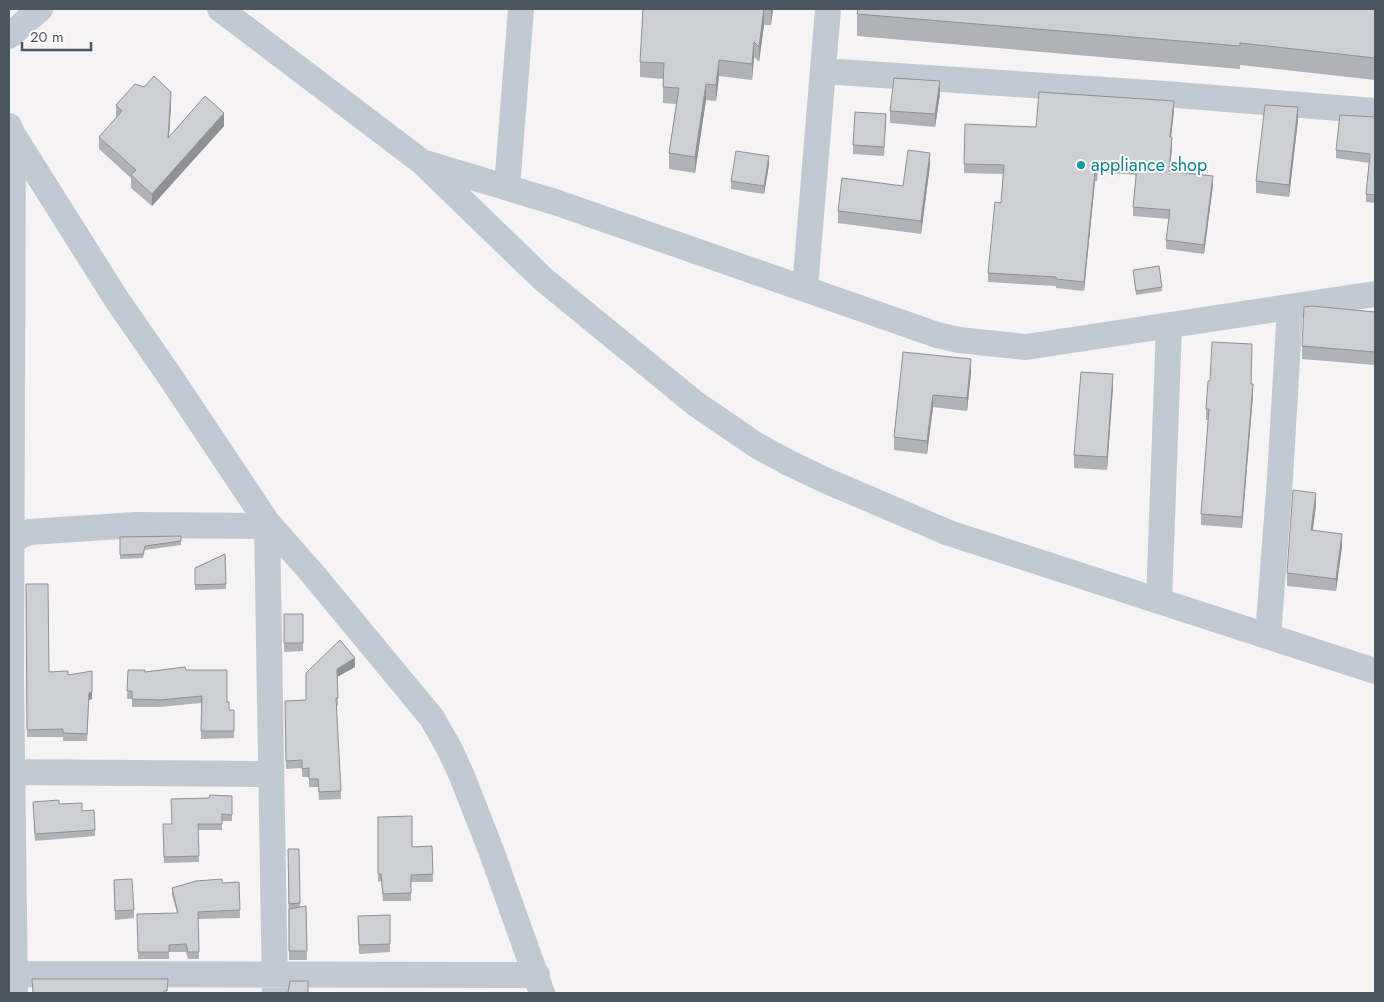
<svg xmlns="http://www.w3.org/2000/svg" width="1384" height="1002" viewBox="0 0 1384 1002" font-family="Jost,sans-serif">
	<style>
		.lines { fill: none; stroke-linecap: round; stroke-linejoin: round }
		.street { stroke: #c1cad2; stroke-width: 26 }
		.wall { fill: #b0b2b7 }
		.shaded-wall { fill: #909195 }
		.building { fill: #cdcfd5; stroke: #909195 }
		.culture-dot { fill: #0f9aa8; stroke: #fff; stroke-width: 2 }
		.labels { text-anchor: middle; stroke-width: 4; stroke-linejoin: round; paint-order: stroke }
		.culture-label { font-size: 18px; fill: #0d838f; stroke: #fff; text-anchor: start }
	</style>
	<rect width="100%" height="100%" fill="#f5f3f3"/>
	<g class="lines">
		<path class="street" d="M 220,9 L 422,162 L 543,279 L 696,404 L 756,445 L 789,463 L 827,481 L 949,533 L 1375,671
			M 9,36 L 40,9
			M 823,71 L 1165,94 L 1375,111
			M 9,126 L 13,135 L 117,300 L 169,375 L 267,522 L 312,573 L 432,718 L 449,748 L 462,776 L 492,853 L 542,993
			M 13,135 L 11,675 L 15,993
			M 425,163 L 555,202 L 937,335 L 959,340 L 1026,347 L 1375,294
			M 507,187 L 521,9
			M 805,288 L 828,9
			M 267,522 L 275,993
			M 9,539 L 12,540 L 29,532 L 136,525 L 267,526
			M 1159,601 L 1169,326
			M 1268,636 L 1280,478 L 1290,307
			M 12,772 L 270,774
			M 15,974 L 537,975"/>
	</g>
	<path class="wall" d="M 643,9 L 773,9 L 771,25 L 764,25 L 759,62 L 754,57 L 752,80 L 719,76 L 716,101 L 706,100 L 695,173 L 669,169 L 669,153 L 676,104 L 663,103 L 663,79 L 640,77 L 640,62 Z
		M 1375,9 L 1375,80 L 1240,65 L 1240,69 L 857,36 L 857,14 Z
		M 940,94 L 935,127 L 890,123 L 890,111 Z
		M 116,105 L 171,105 L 169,137 L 224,126 L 152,206 L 131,188 L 131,178 L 99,149 L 99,137 L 116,118 Z
		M 1174,110 L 1171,137 L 1172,146 L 1170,171 L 1213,185 L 1204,254 L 1166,249 L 1166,240 L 1169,219 L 1133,216 L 1133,207 L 1136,175 L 1098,172 L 1097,181 L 1095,181 L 1084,291 L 1056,288 L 1056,286 L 988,282 L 988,273 L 1001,203 L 1003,174 L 964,173 L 964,164 L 1036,127 Z
		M 1375,117 L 1375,203 L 1366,202 L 1366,194 L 1369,163 L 1336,158 L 1336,150 Z
		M 1298,120 L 1289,197 L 1256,193 L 1256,181 Z
		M 886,122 L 884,156 L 853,154 L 853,145 Z
		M 769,165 L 764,194 L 731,189 L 731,181 Z
		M 930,165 L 921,234 L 838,223 L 838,211 L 903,186 Z
		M 1133,270 L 1162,287 L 1162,291 L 1136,295 Z
		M 1375,312 L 1375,365 L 1302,359 L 1302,346 Z
		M 903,352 L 971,372 L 967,411 L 933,407 L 927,454 L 894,450 L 894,437 Z
		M 1252,355 L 1251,384 L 1253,395 L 1242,528 L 1201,525 L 1201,514 L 1208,420 L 1206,420 L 1206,409 L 1210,381 Z
		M 1113,387 L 1107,470 L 1074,468 L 1074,455 Z
		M 1316,505 L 1313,530 L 1342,546 L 1336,591 L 1287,586 L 1287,573 Z
		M 181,536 L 181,545 L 145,550 L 143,558 L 120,559 L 120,537 Z
		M 225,554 L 226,589 L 195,590 L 195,568 Z
		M 26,584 L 49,672 L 68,675 L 92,699 L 89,700 L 87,741 L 63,741 L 63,737 L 27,737 Z
		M 284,614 L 303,614 L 303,651 L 284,652 Z
		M 355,667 L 337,677 L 338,706 L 336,706 L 341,799 L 319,800 L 318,787 L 309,787 L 309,777 L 302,777 L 302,768 L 286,769 L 285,701 L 306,700 L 306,673 Z
		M 128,670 L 145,672 L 186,670 L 227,702 L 229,710 L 234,710 L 234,738 L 201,739 L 201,703 L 160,707 L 132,707 L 132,699 L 127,699 Z
		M 232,796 L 232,821 L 222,821 L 222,830 L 198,830 L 199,862 L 164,863 L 163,824 L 171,824 L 209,798 Z
		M 33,802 L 59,804 L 82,811 L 95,830 L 95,836 L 35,841 Z
		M 378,817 L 412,847 L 432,846 L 433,882 L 411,882 L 411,901 L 383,901 L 381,881 L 378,882 Z
		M 288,849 L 300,903 L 300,907 L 306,906 L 307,960 L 289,960 Z
		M 114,880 L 134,910 L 134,918 L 115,920 Z
		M 239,882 L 240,918 L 198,919 L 199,959 L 188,959 L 186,952 L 169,952 L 169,959 L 138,959 L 137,914 L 177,913 L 172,895 L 172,888 L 222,883 Z
		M 390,915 L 390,952 L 359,954 L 358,916 Z"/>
	<path class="shaded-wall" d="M 764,9 L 764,25 L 759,62 L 759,47 Z
		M 771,9 L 773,9 L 771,25 Z
		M 754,42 L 754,57 L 752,80 L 752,64 Z
		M 719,60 L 719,76 L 716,101 L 716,85 Z
		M 940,81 L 940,94 L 935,127 L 935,114 Z
		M 706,84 L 706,100 L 695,173 L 695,157 Z
		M 171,92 L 171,105 L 168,150 L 168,138 Z
		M 1174,101 L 1174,110 L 1170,146 L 1170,137 Z
		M 1298,107 L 1298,120 L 1289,197 L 1289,185 Z
		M 224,113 L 224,126 L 152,206 L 152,194 Z
		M 1172,137 L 1172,146 L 1169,179 L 1169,171 Z
		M 930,153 L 930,165 L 921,234 L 921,221 Z
		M 769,156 L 769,165 L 764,194 L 764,186 Z
		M 1095,172 L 1095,181 L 1084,291 L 1084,282 Z
		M 1213,176 L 1213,185 L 1204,254 L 1204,245 Z
		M 971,359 L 971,372 L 967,411 L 967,398 Z
		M 1113,374 L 1113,387 L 1107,470 L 1107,457 Z
		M 1253,384 L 1253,395 L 1242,528 L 1242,517 Z
		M 933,395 L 933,407 L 927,454 L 927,441 Z
		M 1316,493 L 1316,505 L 1311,542 L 1311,530 Z
		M 1342,534 L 1342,546 L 1336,591 L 1336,579 Z
		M 355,658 L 355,667 L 337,677 L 337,669 Z
		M 92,692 L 92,699 L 89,700 L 87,741 L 89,693 Z"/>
	<path class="building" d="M 643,9 L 771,9 L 771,10 L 764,9 L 759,47 L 754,42 L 752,64 L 719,60 L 716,85 L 706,84 L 695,157 L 669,153 L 679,88 L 663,87 L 664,63 L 640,62 Z
		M 858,9 L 1375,9 L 1375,58 L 1240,43 L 1240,46 L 857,14 Z
		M 154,76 L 171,92 L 168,138 L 205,96 L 224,113 L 152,194 L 131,175 L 136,170 L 99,137 L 122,111 L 116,105 L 135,84 L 144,87 Z
		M 894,78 L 940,81 L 935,114 L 890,111 Z
		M 1039,92 L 1174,101 L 1170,137 L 1172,137 L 1169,171 L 1213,176 L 1204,245 L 1166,240 L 1170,210 L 1133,207 L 1137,167 L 1098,163 L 1097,173 L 1095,172 L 1084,282 L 1056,279 L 1056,277 L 988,273 L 995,202 L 1001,203 L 1004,165 L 964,164 L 965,124 L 1036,127 Z
		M 1265,105 L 1298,107 L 1289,185 L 1256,181 Z
		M 855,112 L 886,114 L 884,147 L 853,145 Z
		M 1340,115 L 1375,117 L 1375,195 L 1366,194 L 1370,154 L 1336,150 Z
		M 908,150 L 930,153 L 921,221 L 838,211 L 842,178 L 903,186 Z
		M 736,151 L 769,156 L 764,186 L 731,181 Z
		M 1159,266 L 1162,287 L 1136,291 L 1133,270 Z
		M 1312,306 L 1375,312 L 1375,352 L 1302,346 L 1304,307 Z
		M 1212,342 L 1252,344 L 1251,384 L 1253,384 L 1242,517 L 1201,514 L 1209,409 L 1206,409 L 1208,381 L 1210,381 Z
		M 903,352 L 971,359 L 967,398 L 933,395 L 927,441 L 894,437 Z
		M 1081,372 L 1113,374 L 1107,457 L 1074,455 Z
		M 1293,490 L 1316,493 L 1311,530 L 1342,534 L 1336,579 L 1287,573 Z
		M 181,536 L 181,541 L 145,546 L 143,554 L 120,555 L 120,537 Z
		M 225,554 L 226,584 L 195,585 L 195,568 Z
		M 26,584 L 48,584 L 49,672 L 68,671 L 68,675 L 92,671 L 92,692 L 89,693 L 87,734 L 63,733 L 63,729 L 27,730 Z
		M 284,614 L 303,614 L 303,643 L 284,643 Z
		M 340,640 L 355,658 L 337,669 L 338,698 L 336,698 L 341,791 L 319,792 L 318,779 L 309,779 L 309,768 L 302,769 L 302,760 L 286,761 L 285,701 L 306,700 L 306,673 Z
		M 185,667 L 186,670 L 227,670 L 227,702 L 229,702 L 229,710 L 234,710 L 234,731 L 201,731 L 202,696 L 160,700 L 132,699 L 132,691 L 127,691 L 128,670 L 145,670 L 145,672 Z
		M 210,795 L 232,796 L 232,815 L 222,814 L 222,824 L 198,824 L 199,856 L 164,857 L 163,824 L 172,824 L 171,799 L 209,798 Z
		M 59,800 L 59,804 L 82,803 L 82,811 L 94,810 L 95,830 L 35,834 L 33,802 Z
		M 412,816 L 412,847 L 432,846 L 433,874 L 411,875 L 411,893 L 383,894 L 381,874 L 378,874 L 378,817 Z
		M 288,849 L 299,849 L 300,903 L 289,904 Z
		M 132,879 L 134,910 L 115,911 L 114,880 Z
		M 222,879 L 222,883 L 239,882 L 240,910 L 198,912 L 199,952 L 188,952 L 186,944 L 169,945 L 169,952 L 138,952 L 137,914 L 178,913 L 172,888 L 196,881 Z
		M 306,906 L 307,951 L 289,951 L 289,909 Z
		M 390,915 L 390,944 L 359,945 L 358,916 Z
		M 32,979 L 168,979 L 167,991 L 164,991 L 164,993 L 33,993 Z
		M 290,981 L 308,981 L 308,993 L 287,993 L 288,992 Z"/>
	<circle class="culture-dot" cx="1081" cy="165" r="5"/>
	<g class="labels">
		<g class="culture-label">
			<text x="1091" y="171">appliance shop</text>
		</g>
	</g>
	<rect width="1384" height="1002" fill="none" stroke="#4a5661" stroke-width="20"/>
	<path d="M22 42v8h69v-8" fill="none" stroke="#4a5661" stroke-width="2.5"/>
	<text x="30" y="42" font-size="15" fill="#4a5661" stroke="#ffffff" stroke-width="4" paint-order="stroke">20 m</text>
</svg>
